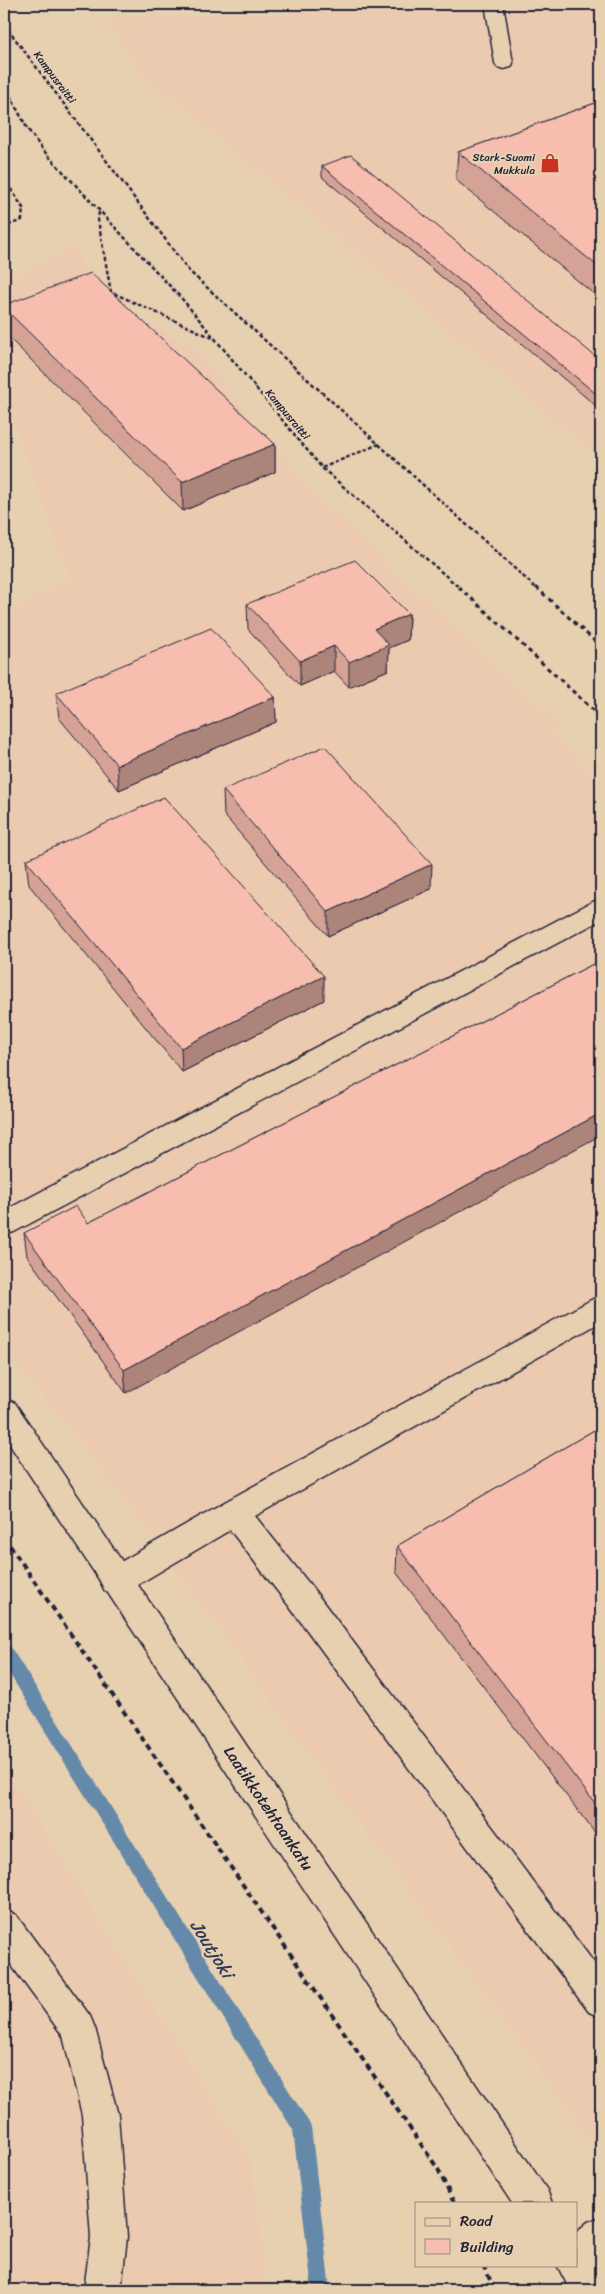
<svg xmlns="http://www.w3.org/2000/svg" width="605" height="2294" viewBox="0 0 605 2294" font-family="Sriracha,sans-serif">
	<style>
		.built { fill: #eccab0 }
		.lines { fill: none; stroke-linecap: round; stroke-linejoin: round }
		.stream { fill: #658aa9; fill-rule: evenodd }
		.lane-casing { stroke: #22223b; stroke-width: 3 }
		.street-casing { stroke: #22223b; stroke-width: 3 }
		.path-far2 { stroke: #22223b; stroke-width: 2.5; stroke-dasharray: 4 2.5; stroke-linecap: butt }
		.path-far1 { stroke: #22223b; stroke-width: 3; stroke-dasharray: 4.5 4; stroke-linecap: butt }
		.path { stroke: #22223b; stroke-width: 4; stroke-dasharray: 6 4.5; stroke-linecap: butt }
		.lane { fill: #e7d0b0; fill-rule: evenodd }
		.street { fill: #e7d0b0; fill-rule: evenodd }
		.wall { fill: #d4a396; stroke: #22223b }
		.shaded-wall { fill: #ad847a; stroke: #22223b }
		.building { fill: #f7bdaf; stroke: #22223b }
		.labels { text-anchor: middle; stroke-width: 5; stroke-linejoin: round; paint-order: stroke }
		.far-street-label { font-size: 11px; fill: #22223b; stroke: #e7d0b0 }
		.far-poi-label { font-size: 11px; fill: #22223b; stroke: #e7d0b0; text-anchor: end }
		.near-street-label { font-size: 16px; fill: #22223b; stroke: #e7d0b0 }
		.near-water-label { font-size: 18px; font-style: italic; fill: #333c57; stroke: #e7d0b0 }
	</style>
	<rect width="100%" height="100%" fill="#e7d0b0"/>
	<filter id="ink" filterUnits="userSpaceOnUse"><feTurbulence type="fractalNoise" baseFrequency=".02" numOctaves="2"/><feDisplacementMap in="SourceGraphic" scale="10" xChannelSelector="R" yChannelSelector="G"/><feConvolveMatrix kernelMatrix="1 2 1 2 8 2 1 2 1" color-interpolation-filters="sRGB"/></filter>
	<g filter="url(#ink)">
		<path class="built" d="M 571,6 L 601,8 L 601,459 L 143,74 L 104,18 Z
			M 77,244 L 88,289 L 191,346 L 316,495 L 561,728 L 551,733 L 601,782 L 601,2154 L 114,1486 L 4,1347 L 4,614 L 70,578 L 4,395 L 4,282 Z
			M 4,1768 L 251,2161 L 268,2290 L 4,2290 Z"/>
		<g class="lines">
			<path class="stream" d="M 4,1644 L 10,1646 L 308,2121 L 311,2127 L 330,2290 L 312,2290 L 293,2130 L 4,1665 Z"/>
			<defs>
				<path id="lane" d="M 485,4 L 503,4 L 513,63 L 511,67 L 504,69 L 497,67 L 495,63 Z
					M 601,900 L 601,920 L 14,1232 L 4,1235 L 4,1211 L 592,902 Z
					M 601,1296 L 601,1322 L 255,1516 L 311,1586 L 601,1972 L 601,2017 L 589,2012 L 289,1606 L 230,1530 L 127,1591 L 116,1595 L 105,1591 L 100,1581 L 105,1571 L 223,1503 L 591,1300 Z
					M 4,1910 L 16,1915 L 90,2016 L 95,2028 L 118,2115 L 127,2237 L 121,2290 L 84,2290 L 91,2237 L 82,2115 L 63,2036 L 4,1955 Z
					M 601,2217 L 601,2259 L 589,2269 L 576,2274 L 563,2269 L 561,2265 L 576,2265 L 576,2232 L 588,2222 Z"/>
				<path id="street" d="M 4,1399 L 15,1403 L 547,2190 L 552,2203 L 512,2203 L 4,1436 Z
					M 576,2247 C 597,2256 601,2269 601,2290 L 570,2290 L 557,2265 L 576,2265 Z"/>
			</defs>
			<use href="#lane" class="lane-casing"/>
			<use href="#street" class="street-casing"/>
			<path class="path-far2" d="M 4,24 L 189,271 L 537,589
				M 4,84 L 27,128 L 42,149 L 183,300 L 322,468 L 461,589
				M 4,178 L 23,208 L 22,220 L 4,227
				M 99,212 L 98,220 L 111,292 L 213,338
				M 322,468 L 379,444"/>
			<path class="path-far1" d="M 459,587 L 601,717
				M 536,587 L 601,647"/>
			<path class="path" d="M 4,1537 L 438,2169 L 454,2203
				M 483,2265 L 495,2290"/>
			<use href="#lane" class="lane"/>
			<use href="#street" class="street"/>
		</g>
		<path class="wall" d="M 601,101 L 601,300 L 456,180 L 458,152 Z
			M 322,166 L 601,361 L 601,410 L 322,177 Z
			M 4,305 L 275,444 L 275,472 L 183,511 L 5,334 L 4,323 Z
			M 247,604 L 409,614 L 408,640 L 389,648 L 388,670 L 349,687 L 334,671 L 300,686 L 248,629 Z
			M 56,693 L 275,697 L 276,722 L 119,790 L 59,718 Z
			M 223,790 L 431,889 L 328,936 L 224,815 Z
			M 26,860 L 324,1000 L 182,1072 L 29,885 Z
			M 601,960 L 126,1393 L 27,1256 L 24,1233 L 88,1223 Z
			M 601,1426 L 601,1841 L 396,1572 L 397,1546 Z"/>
		<path class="shaded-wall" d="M 275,444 L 275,472 L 183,511 L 182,482 Z
			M 409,614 L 408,640 L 389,648 L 388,670 L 349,687 L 349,662 L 374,629 Z
			M 334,646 L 334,671 L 300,686 L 300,661 Z
			M 275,697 L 276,722 L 119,790 L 117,765 Z
			M 432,864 L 431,889 L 328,936 L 328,912 Z
			M 324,976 L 324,1000 L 182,1072 L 181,1048 Z
			M 601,1113 L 601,1135 L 126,1393 L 124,1370 Z"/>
		<path class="building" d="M 601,101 L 601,269 L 458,152 Z
			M 351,155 L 601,361 L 601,398 L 322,166 Z
			M 91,273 L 275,444 L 182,482 L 4,308 L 4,305 Z
			M 355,560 L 409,614 L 374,629 L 389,645 L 349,662 L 334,646 L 300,661 L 247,604 Z
			M 211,628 L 275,697 L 117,765 L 56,693 Z
			M 325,746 L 432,864 L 328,912 L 223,790 Z
			M 164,797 L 324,976 L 181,1048 L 26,860 Z
			M 601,960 L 601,1113 L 124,1370 L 24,1233 L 76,1206 L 88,1223 Z
			M 601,1426 L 601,1811 L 397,1546 Z"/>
	</g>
	<defs>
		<symbol id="shop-bare" viewBox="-9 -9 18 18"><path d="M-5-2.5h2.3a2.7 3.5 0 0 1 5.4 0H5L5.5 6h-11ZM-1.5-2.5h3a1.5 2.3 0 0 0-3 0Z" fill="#c8321e" stroke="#e7d0b0" stroke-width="2.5" paint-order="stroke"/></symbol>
	</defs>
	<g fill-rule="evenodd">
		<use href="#shop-bare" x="536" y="149" width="28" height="28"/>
	</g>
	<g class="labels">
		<g class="far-street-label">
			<text transform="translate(55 77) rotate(53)" y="4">Kampusraitti</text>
			<text transform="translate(288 414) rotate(50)" y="4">Kampusraitti</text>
		</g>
		<g class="far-poi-label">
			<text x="535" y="161">Stark-Suomi<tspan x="535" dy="13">Mukkula</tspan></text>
		</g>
		<g class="near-street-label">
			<text transform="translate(269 1808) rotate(56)" y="6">Laatikkotehtaankatu</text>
		</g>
		<g class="near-water-label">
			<text transform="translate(212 1949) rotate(58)" y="6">Joutjoki</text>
		</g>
	</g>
	<rect width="605" height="2294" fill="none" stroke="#e7d0b0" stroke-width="20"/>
	<rect x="10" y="10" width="585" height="2274" fill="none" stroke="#22223b" stroke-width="2" filter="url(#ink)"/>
	<rect x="415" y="2202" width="162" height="65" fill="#e7d0b0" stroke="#988a81"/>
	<rect x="425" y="2218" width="25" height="8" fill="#e7d0b0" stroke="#988a81"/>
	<text x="460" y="2226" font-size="15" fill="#22223b">Road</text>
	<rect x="425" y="2239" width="25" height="15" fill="#f7bdaf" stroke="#988a81"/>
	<text x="460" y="2252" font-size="15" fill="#22223b">Building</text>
</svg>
